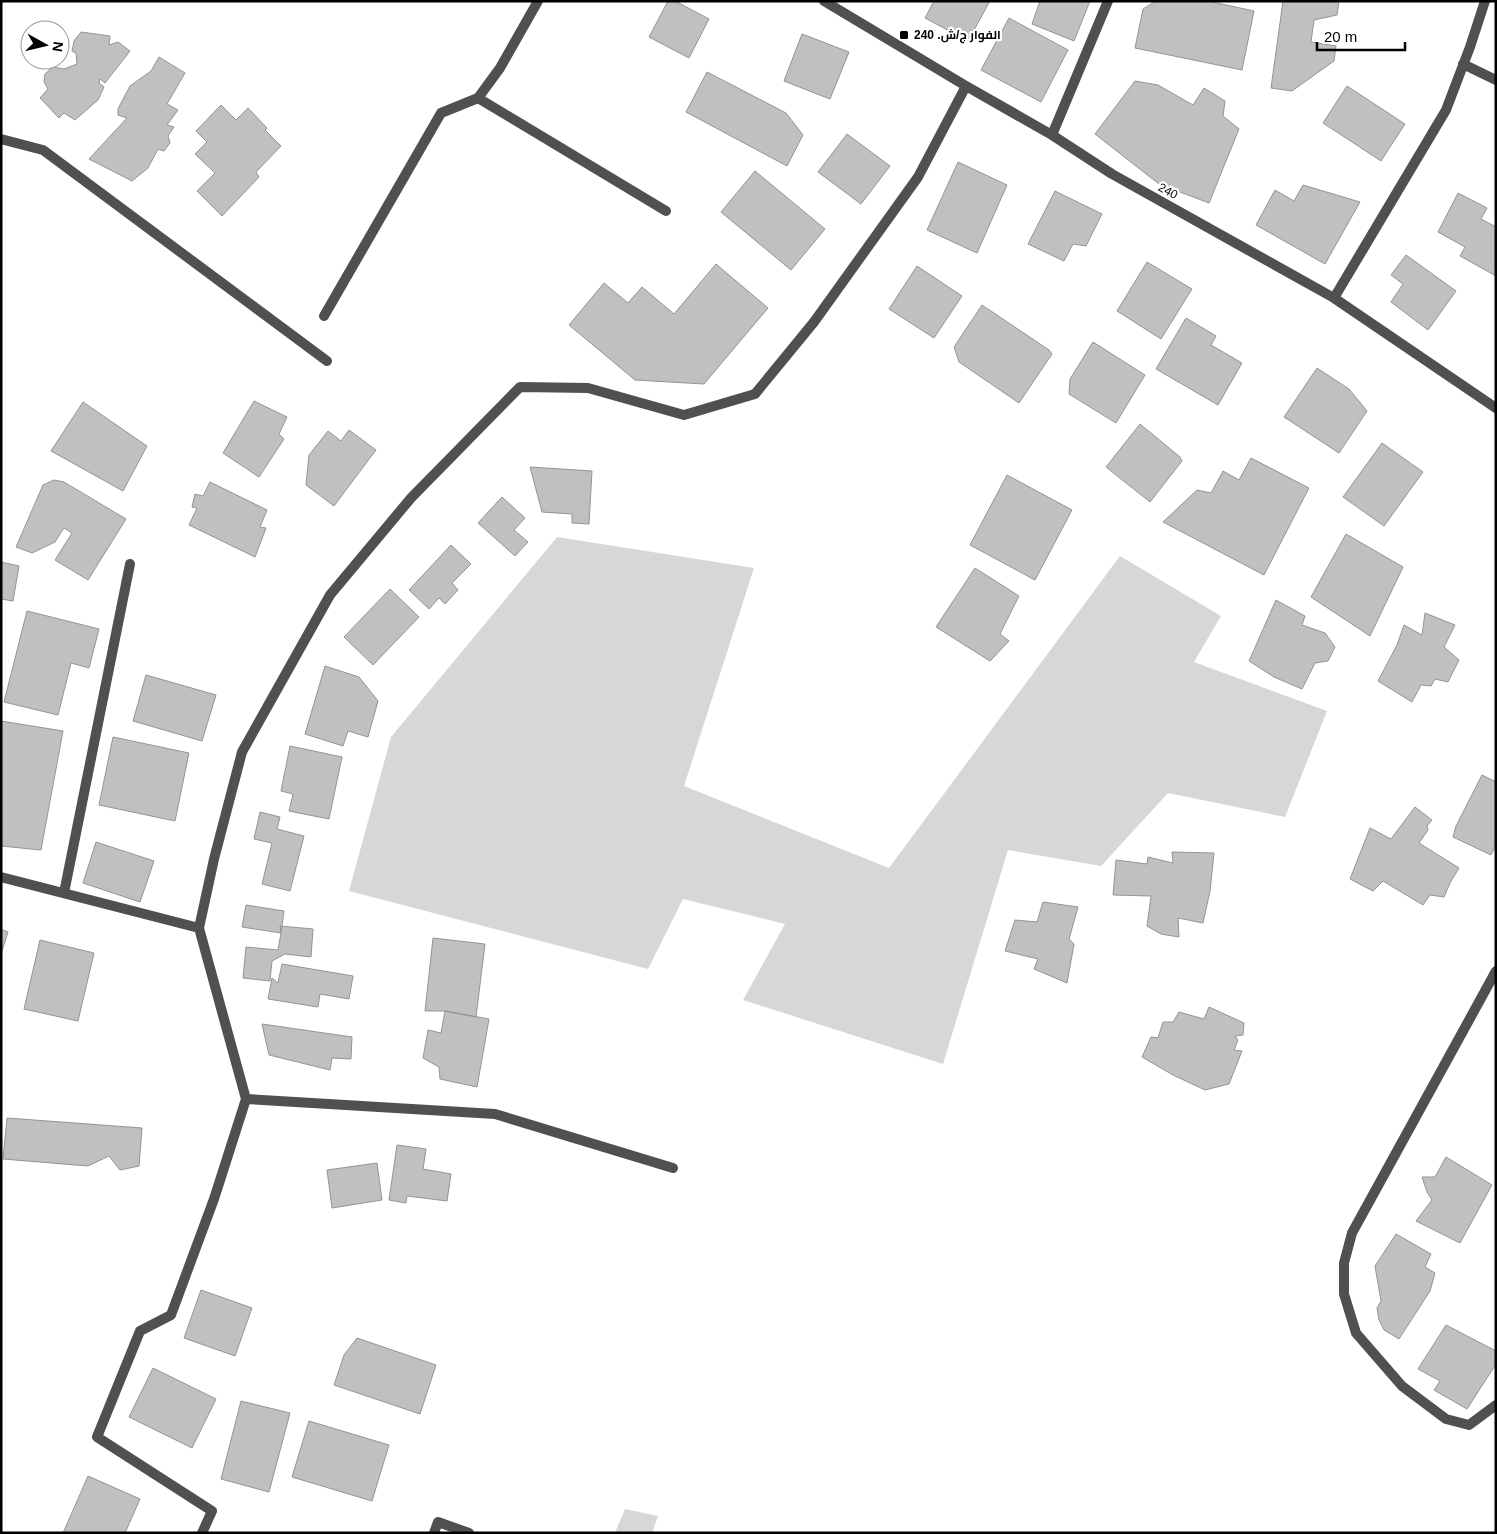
<svg xmlns="http://www.w3.org/2000/svg" width="1497" height="1534" viewBox="0 0 1497 1534" font-family="Helvetica,Cairo,sans-serif">
	<style>
		.green { fill: #d7d7d7 }
		.building { fill: #c0c0c0; stroke: #949494 }
		.lines { fill: none; stroke-linecap: round; stroke-linejoin: round }
		.street { stroke: #505050; stroke-width: 10 }
		.poi-dot { fill: #000; stroke: #fff; stroke-width: 2 }
		.labels { text-anchor: middle; stroke-width: 4.5; stroke-linejoin: round; paint-order: stroke }
		.poi-label { font-size: 12px; font-weight: bold; fill: #000; stroke: #fff; text-anchor: start }
		.street-label { font-size: 12px; fill: #000; stroke: #fff }
	</style>
	<rect width="100%" height="100%" fill="#fff"/>
	<path class="green" d="M 557,537 L 754,568 L 684,786 L 889,868 L 1120,556 L 1221,616 L 1194,662 L 1327,711 L 1285,817 L 1168,793 L 1101,866 L 1008,850 L 943,1064 L 743,1000 L 785,924 L 683,899 L 648,969 L 349,891 L 391,737 Z
		M 625,1509 L 658,1516 L 652,1533 L 615,1533 Z"/>
	<path class="building" d="M 668,1 L 675,1 L 709,19 L 689,58 L 649,37 Z
		M 934,1 L 990,1 L 968,41 L 925,18 Z
		M 1040,1 L 1090,1 L 1074,41 L 1032,24 Z
		M 1156,1 L 1208,1 L 1254,11 L 1242,70 L 1135,48 L 1143,9 Z
		M 1283,1 L 1339,1 L 1337,15 L 1314,20 L 1311,42 L 1336,46 L 1334,61 L 1292,91 L 1271,88 Z
		M 1009,18 L 1068,50 L 1041,102 L 981,70 Z
		M 81,32 L 110,36 L 109,45 L 118,42 L 130,51 L 105,83 L 100,79 L 99,83 L 104,87 L 98,100 L 75,120 L 64,113 L 59,118 L 40,98 L 48,89 L 44,82 L 45,74 L 53,67 L 64,69 L 77,64 L 76,53 L 72,51 L 74,41 Z
		M 802,34 L 849,52 L 830,99 L 784,81 Z
		M 159,57 L 185,73 L 167,104 L 178,110 L 167,125 L 174,127 L 168,136 L 170,143 L 164,151 L 158,149 L 148,168 L 132,181 L 89,159 L 127,118 L 118,115 L 118,109 L 122,101 L 130,86 L 151,71 Z
		M 707,72 L 786,113 L 803,135 L 787,166 L 686,112 Z
		M 1135,81 L 1158,85 L 1193,105 L 1204,88 L 1225,101 L 1223,116 L 1239,129 L 1209,203 L 1159,184 L 1095,134 Z
		M 1347,86 L 1405,124 L 1381,161 L 1323,123 Z
		M 221,105 L 236,120 L 248,108 L 267,128 L 265,130 L 281,146 L 256,172 L 259,177 L 222,216 L 197,191 L 215,173 L 195,154 L 207,142 L 196,131 Z
		M 847,134 L 890,166 L 861,204 L 818,172 Z
		M 958,162 L 1007,185 L 977,253 L 927,230 Z
		M 755,171 L 825,229 L 791,270 L 721,212 Z
		M 1303,185 L 1360,202 L 1325,264 L 1256,225 L 1275,190 L 1294,201 Z
		M 1055,191 L 1102,214 L 1086,246 L 1073,244 L 1064,261 L 1028,244 Z
		M 1458,193 L 1487,208 L 1481,219 L 1496,227 L 1496,276 L 1460,256 L 1465,247 L 1438,232 Z
		M 1406,255 L 1456,291 L 1428,330 L 1391,302 L 1403,284 L 1391,275 Z
		M 1147,262 L 1192,289 L 1161,339 L 1117,311 Z
		M 716,264 L 768,308 L 704,384 L 635,380 L 569,325 L 604,283 L 628,303 L 642,287 L 674,314 Z
		M 917,266 L 962,296 L 934,338 L 889,309 Z
		M 982,305 L 1049,350 L 1052,354 L 1019,403 L 959,362 L 954,347 Z
		M 1186,318 L 1216,336 L 1211,345 L 1242,363 L 1218,405 L 1156,369 Z
		M 1093,342 L 1145,375 L 1116,423 L 1069,394 L 1070,379 Z
		M 1317,368 L 1349,389 L 1367,411 L 1339,453 L 1284,417 Z
		M 254,401 L 287,417 L 279,434 L 284,439 L 259,477 L 223,453 Z
		M 83,402 L 147,446 L 123,491 L 51,451 Z
		M 1140,424 L 1180,457 L 1182,461 L 1150,502 L 1106,467 Z
		M 349,430 L 376,450 L 334,506 L 306,485 L 309,455 L 328,431 L 341,441 Z
		M 1382,443 L 1423,472 L 1384,526 L 1343,497 Z
		M 1251,458 L 1309,488 L 1264,575 L 1163,522 L 1197,490 L 1211,493 L 1223,471 L 1239,480 Z
		M 530,467 L 592,471 L 589,524 L 572,523 L 572,514 L 542,512 Z
		M 1007,475 L 1072,510 L 1035,580 L 970,545 Z
		M 54,480 L 64,482 L 126,519 L 88,580 L 55,560 L 72,533 L 64,528 L 55,542 L 32,553 L 16,547 L 43,485 Z
		M 210,482 L 267,510 L 260,527 L 266,528 L 255,557 L 189,525 L 197,508 L 192,507 L 195,494 L 203,496 Z
		M 502,497 L 525,518 L 514,530 L 528,542 L 515,556 L 478,523 Z
		M 1346,534 L 1403,567 L 1370,636 L 1311,597 Z
		M 451,545 L 471,564 L 452,583 L 458,590 L 445,604 L 439,598 L 429,609 L 409,590 Z
		M 1,562 L 19,566 L 13,601 L 1,599 Z
		M 975,568 L 1019,596 L 1000,634 L 1009,641 L 990,661 L 936,627 Z
		M 390,589 L 419,617 L 373,665 L 344,637 Z
		M 1276,600 L 1305,616 L 1302,625 L 1325,633 L 1335,647 L 1328,661 L 1315,663 L 1302,689 L 1274,677 L 1249,661 Z
		M 27,611 L 99,629 L 89,668 L 71,663 L 58,715 L 4,702 Z
		M 1425,613 L 1455,625 L 1444,647 L 1459,660 L 1448,682 L 1435,679 L 1431,686 L 1421,685 L 1412,702 L 1378,681 L 1397,645 L 1404,625 L 1422,635 Z
		M 325,666 L 359,677 L 378,701 L 368,737 L 348,731 L 343,746 L 305,734 Z
		M 146,675 L 216,695 L 202,741 L 133,721 Z
		M 1,721 L 63,731 L 41,850 L 1,846 Z
		M 113,737 L 189,753 L 175,821 L 99,805 Z
		M 290,746 L 342,757 L 329,819 L 289,811 L 293,794 L 281,791 Z
		M 1482,775 L 1496,782 L 1496,844 L 1491,855 L 1453,837 L 1456,826 Z
		M 1415,807 L 1432,820 L 1427,826 L 1428,830 L 1419,843 L 1459,868 L 1450,883 L 1444,897 L 1430,895 L 1423,905 L 1383,881 L 1373,891 L 1350,879 L 1370,828 L 1391,839 Z
		M 260,812 L 280,817 L 277,829 L 304,836 L 290,891 L 262,884 L 272,843 L 254,839 Z
		M 96,842 L 154,861 L 140,902 L 83,883 Z
		M 1172,852 L 1214,853 L 1210,891 L 1203,923 L 1178,918 L 1179,937 L 1161,934 L 1147,926 L 1151,896 L 1113,895 L 1116,860 L 1147,864 L 1148,857 L 1173,863 Z
		M 1043,902 L 1078,907 L 1069,939 L 1074,944 L 1067,983 L 1034,969 L 1038,959 L 1005,951 L 1015,920 L 1037,922 Z
		M 246,905 L 284,911 L 281,933 L 242,927 Z
		M 280,926 L 313,929 L 311,957 L 285,954 L 272,961 L 270,981 L 243,978 L 246,947 L 278,950 L 281,933 Z
		M 1,929 L 8,932 L 1,954 Z
		M 433,938 L 485,944 L 476,1017 L 445,1011 L 425,1011 Z
		M 40,940 L 94,953 L 78,1021 L 24,1009 Z
		M 282,964 L 353,976 L 349,999 L 320,994 L 318,1007 L 268,999 L 272,978 L 278,983 Z
		M 1209,1007 L 1244,1023 L 1243,1035 L 1235,1036 L 1238,1040 L 1234,1050 L 1242,1051 L 1229,1084 L 1205,1090 L 1173,1075 L 1142,1057 L 1151,1037 L 1158,1038 L 1163,1022 L 1173,1022 L 1179,1012 L 1204,1019 Z
		M 445,1011 L 489,1019 L 477,1087 L 440,1079 L 439,1067 L 423,1058 L 428,1030 L 441,1033 Z
		M 262,1024 L 352,1037 L 351,1059 L 332,1058 L 330,1070 L 269,1055 Z
		M 7,1118 L 142,1128 L 139,1166 L 120,1170 L 109,1156 L 88,1166 L 3,1159 Z
		M 397,1145 L 426,1149 L 423,1169 L 451,1174 L 447,1201 L 407,1196 L 406,1203 L 389,1200 Z
		M 1446,1157 L 1492,1185 L 1460,1243 L 1416,1221 L 1432,1200 L 1427,1192 L 1422,1177 L 1435,1177 Z
		M 377,1163 L 382,1200 L 332,1208 L 327,1170 Z
		M 1396,1234 L 1431,1254 L 1425,1267 L 1435,1273 L 1430,1291 L 1399,1339 L 1384,1330 L 1379,1320 L 1377,1308 L 1381,1301 L 1375,1266 Z
		M 201,1290 L 252,1308 L 235,1356 L 184,1338 Z
		M 1446,1325 L 1496,1351 L 1496,1364 L 1467,1409 L 1434,1390 L 1440,1381 L 1418,1369 Z
		M 357,1338 L 436,1365 L 420,1414 L 334,1385 L 344,1355 Z
		M 153,1368 L 216,1399 L 192,1448 L 129,1417 Z
		M 241,1401 L 290,1413 L 269,1492 L 221,1479 Z
		M 309,1421 L 389,1445 L 372,1501 L 292,1477 Z
		M 88,1476 L 140,1499 L 125,1533 L 63,1533 Z"/>
	<g class="lines">
		<path class="street" d="M 824,1 L 966,86 L 1052,135 L 1112,174 L 1334,298 L 1496,408
			M 1463,64 L 1496,80
			M 478,98 L 666,211
			M 1052,135 L 1108,1
			M 1,139 L 43,150 L 327,361
			M 1334,298 L 1446,110 L 1470,47 L 1485,1
			M 324,316 L 441,113 L 478,98 L 500,68 L 538,1
			M 1,877 L 199,928
			M 64,893 L 130,564
			M 1496,971 L 1352,1233 L 1344,1263 L 1344,1294 L 1356,1333 L 1402,1386 L 1446,1419 L 1469,1425 L 1496,1405
			M 673,1168 L 495,1114 L 246,1099 L 199,928 L 214,859 L 242,752 L 330,595 L 411,498 L 520,387 L 588,388 L 684,415 L 755,394 L 814,322 L 918,177 L 966,86
			M 202,1533 L 212,1511 L 97,1437 L 140,1331 L 171,1315 L 214,1199 L 246,1099
			M 434,1533 L 438,1522 L 469,1533"/>
	</g>
	<rect class="poi-dot" x="899" y="30" width="10" height="10" rx="2.5"/>
	<g class="labels">
		<g class="poi-label">
			<text x="914" y="39">الفوار ج/ش. 240</text>
		</g>
		<g class="street-label">
			<text transform="translate(1168 191) rotate(29)" y="4">240</text>
		</g>
	</g>
	<rect width="1497" height="1534" fill="none" stroke="#000000" stroke-width="5"/>
	<g transform="translate(45 45) rotate(98)"><circle r="24" fill="#ffffff" stroke="#999999"/>
	<path d="M0-4L9 19L0 12L-9 19Z" fill="#000000"/>
	<text y="-8" font-size="14" font-weight="bold" text-anchor="middle" fill="#000000">N</text>
	</g>
	<path d="M1317 42v8h88v-8" fill="none" stroke="#000000" stroke-width="2.5"/>
	<text x="1324" y="42" font-size="15" fill="#000000" stroke="#ffffff" stroke-width="4" paint-order="stroke">20 m</text>
</svg>
